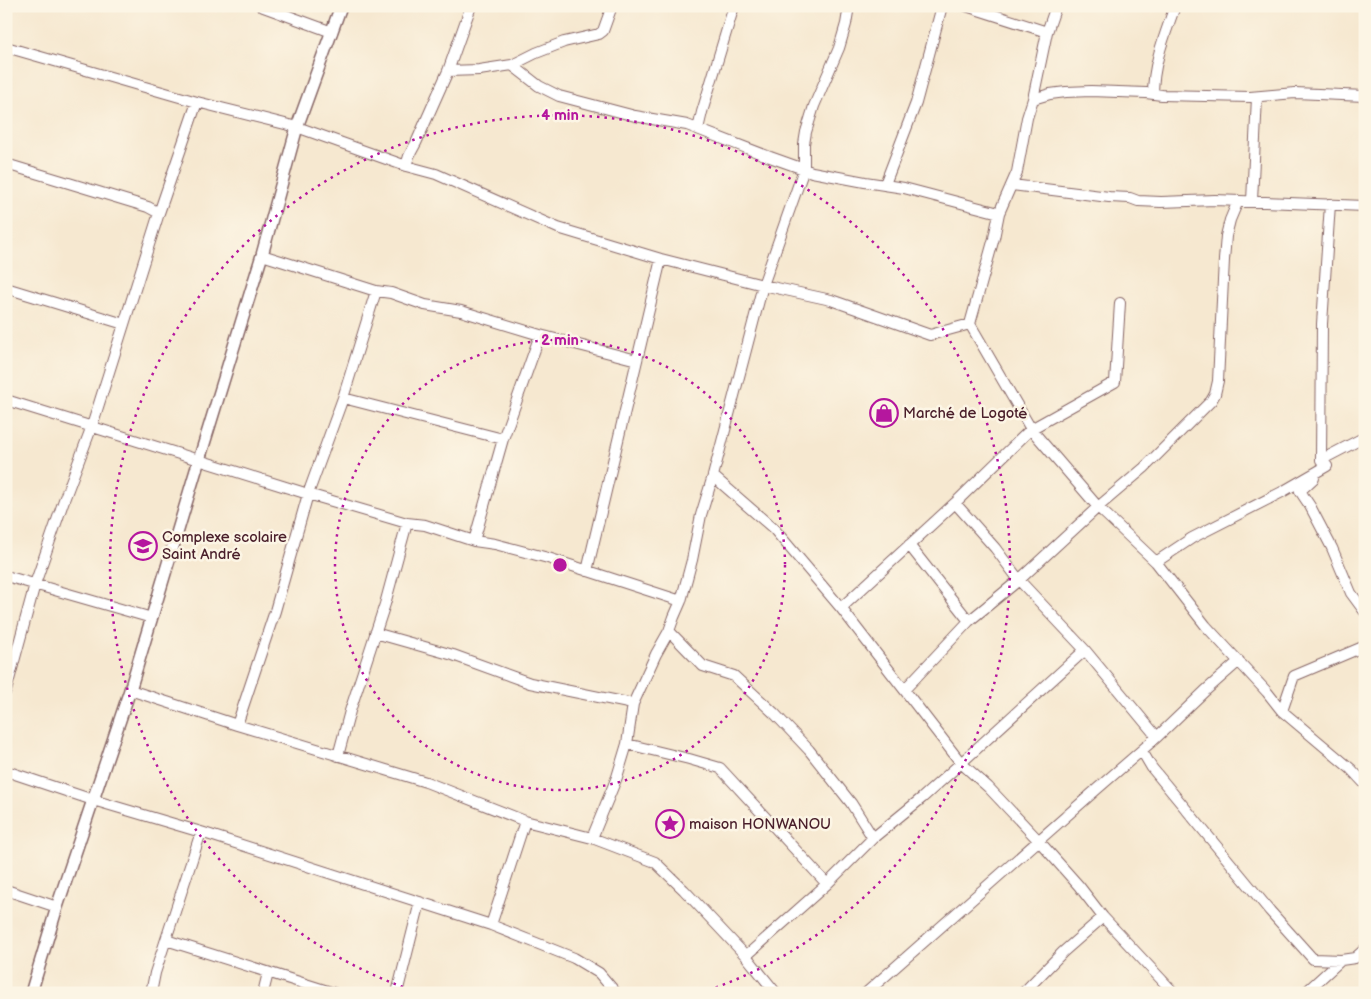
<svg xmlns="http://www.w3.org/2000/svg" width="1371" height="999" viewBox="0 0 1371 999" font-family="'Balsamiq Sans',sans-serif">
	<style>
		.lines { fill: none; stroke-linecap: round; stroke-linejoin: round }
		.minor-casing { stroke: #866565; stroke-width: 12 }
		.tertiary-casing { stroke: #866565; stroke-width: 14 }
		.minor { stroke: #fff; stroke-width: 10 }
		.tertiary { stroke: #fff; stroke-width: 11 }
		.ring { fill: none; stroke: #b5179e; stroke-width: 2.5; stroke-dasharray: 2.5 5 }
		.labels { text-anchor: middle; stroke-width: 5; stroke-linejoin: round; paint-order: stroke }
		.poi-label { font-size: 15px; fill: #4a1f2b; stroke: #fcf5e5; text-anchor: start }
		.centre { fill: #b5179e; stroke: #fcf5e5; stroke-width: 2.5 }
		.ring-label { font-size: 15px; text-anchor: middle; font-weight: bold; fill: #b5179e; stroke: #fcf5e5; stroke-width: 5; stroke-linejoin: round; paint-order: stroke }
	</style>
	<rect width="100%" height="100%" fill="#fcf5e5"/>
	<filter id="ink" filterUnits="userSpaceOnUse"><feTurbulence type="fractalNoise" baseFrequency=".02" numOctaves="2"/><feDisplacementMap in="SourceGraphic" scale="10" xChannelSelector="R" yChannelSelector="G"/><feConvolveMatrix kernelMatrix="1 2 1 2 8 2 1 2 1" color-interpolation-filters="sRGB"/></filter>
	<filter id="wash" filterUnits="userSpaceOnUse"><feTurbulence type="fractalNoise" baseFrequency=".0096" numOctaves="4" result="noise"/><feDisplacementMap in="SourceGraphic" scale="20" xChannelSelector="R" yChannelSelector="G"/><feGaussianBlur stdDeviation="1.12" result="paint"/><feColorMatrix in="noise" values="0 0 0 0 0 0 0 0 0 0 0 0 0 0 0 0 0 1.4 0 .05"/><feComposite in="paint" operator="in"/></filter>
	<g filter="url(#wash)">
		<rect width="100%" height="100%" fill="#f6e8d0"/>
	</g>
	<g filter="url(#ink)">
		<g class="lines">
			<defs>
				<path id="minor" d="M 261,6 L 332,32
					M 966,6 L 1047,32
					M 1056,6 L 1047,32 L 1033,99 L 1027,118 L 1017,172 L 999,213 L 994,238 L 970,324 L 1031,429 L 1098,507 L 1156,562 L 1206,626 L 1267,692 L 1282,711 L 1351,769 L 1365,784
					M 6,47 L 197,102 L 297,127 L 406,166 L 436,174 L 558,228 L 661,259 L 763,285 L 831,300 L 930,335 L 970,324
					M 512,65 L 539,86 L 559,96 L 635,116 L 687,125 L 770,157 L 812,172 L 865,182 L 904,188 L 999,213
					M 448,71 L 479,70 L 512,65 L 536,53 L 564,42 L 599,34 L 603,31 L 612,6
					M 1153,94 C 1153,63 1165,35 1175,6
					M 1033,99 L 1050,94 L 1066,92 L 1091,91 L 1146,93 L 1162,95 L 1250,97 L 1295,93 L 1365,96
					M 698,129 L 702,112 L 734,6
					M 6,164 L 148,207 L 159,213
					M 406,166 L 409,156 L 416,143 L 448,71 L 471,6
					M 885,184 L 916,103 L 942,6
					M 1012,185 L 1109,197 L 1130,198 L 1138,201 L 1161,202 L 1215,200 L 1365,206
					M 1252,201 L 1257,97
					M 262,255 L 376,291 L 391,293 L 425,305 L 461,311 L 540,335 L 637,360
					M 6,288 L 124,324
					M 343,398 L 503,439
					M 6,400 L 308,494 L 407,523 L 425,525 L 474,541 L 495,544 L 548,558 L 681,601
					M 1321,460 L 1322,324 L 1330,204
					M 1325,463 L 1321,460 L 1365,437
					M 713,476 L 774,529 L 841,608 L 961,763 L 988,787 L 1039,841 L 1079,886 L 1103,917 L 1174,993
					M 1314,478 L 1300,491 L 1310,506 L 1332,548 L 1351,593 L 1365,612
					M 955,503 L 995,548 L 1019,580 L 1085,650 L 1157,737
					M 474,541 L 503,439 L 540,335
					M 909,545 L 969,621
					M 1156,562 L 1192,538 L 1282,492 L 1327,466
					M 587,571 L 661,259
					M 6,576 L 152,618
					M 841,608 L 955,503 L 1031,429 L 1115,382 L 1120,303
					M 669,631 L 703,666 L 734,676 L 775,714 L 809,750 L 851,803 L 873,838
					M 375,633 L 453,655 L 530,683 L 633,704
					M 905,689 L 969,621 L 1019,580 L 1098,507 L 1144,468 L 1211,401 L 1215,394 L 1218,381 L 1224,260 L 1226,236 L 1230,220 L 1238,201
					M 130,690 L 237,725 L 426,782 L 525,821 L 592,838 L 617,777 L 627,744 L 633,704 L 656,654 L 669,631 L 674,617 L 681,601 L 692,560 L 701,515 L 713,476 L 763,285 L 804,169 L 804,144 L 806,132 L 814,106 L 839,48 L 846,24 L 849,6
					M 6,691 L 35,584 L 64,500 L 92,426 L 159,213 L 197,102
					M 1282,711 L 1294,676 L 1365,646
					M 237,725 L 275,611 L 308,494 L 343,398 L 376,291
					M 627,744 L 689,759 L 720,768 L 827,884
					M 1142,751 L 1152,768 L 1270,911 L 1313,959 L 1341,960 L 1355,958 L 1365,949
					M 338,756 L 350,711 L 385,604 L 407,523
					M 6,771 L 93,800 L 201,832 L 491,925 L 574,958 L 599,973 L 616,993
					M 592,838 L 655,862 L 684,890 L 746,956 L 776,993
					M 6,890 L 57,907
					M 491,925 L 525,821
					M 166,940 L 334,993
					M 746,956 L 827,884 L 873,838 L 922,798 L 961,763 L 1085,650
					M 151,993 L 155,973 L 201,832
					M 263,993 L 268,973
					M 397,993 L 420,902
					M 866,993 L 1097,789 L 1157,737 L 1205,691 L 1239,661
					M 1023,993 L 1063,952 L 1103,917
					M 1305,993 L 1341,960"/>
				<path id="tertiary" d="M 31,993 L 57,907 L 130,690 L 199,460 L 262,255 L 297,127 L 341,6"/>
			</defs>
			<use href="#minor" class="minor-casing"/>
			<use href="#tertiary" class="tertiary-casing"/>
			<use href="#minor" class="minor"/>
			<use href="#tertiary" class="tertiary"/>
		</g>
	</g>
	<g class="ring">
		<circle cx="560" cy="565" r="225"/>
		<path d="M417 992A450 450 0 1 1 703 992"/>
	</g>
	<defs>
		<symbol id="shop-ring" viewBox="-11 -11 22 22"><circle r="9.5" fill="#fcf5e5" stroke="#b5179e" stroke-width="1.5"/><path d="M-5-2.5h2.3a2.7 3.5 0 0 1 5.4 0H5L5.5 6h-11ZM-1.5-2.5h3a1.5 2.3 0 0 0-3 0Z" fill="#b5179e"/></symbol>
		<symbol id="school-ring" viewBox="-11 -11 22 22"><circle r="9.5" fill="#fcf5e5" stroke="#b5179e" stroke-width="1.5"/><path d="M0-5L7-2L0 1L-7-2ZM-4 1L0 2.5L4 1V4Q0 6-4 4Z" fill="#b5179e"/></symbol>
		<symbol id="sight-ring" viewBox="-11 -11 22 22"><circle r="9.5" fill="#fcf5e5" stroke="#b5179e" stroke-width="1.5"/><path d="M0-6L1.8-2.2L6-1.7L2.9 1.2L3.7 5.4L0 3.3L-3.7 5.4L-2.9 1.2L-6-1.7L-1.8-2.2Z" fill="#b5179e"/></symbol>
	</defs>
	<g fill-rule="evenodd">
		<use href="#shop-ring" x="868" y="397" width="32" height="32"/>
		<use href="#school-ring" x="127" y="530" width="32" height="32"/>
		<use href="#sight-ring" x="654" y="808" width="32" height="32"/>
	</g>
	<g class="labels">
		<g class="poi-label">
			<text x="903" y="418">Marché de Logoté</text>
			<text x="162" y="542">Complexe scolaire<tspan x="162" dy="17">Saint André</tspan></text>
			<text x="689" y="829">maison HONWANOU</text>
		</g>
	</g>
	<circle cx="560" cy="565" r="8" class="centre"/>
	<g class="ring-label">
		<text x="560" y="120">4 min</text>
		<text x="560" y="345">2 min</text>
	</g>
	<rect width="1371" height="999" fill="none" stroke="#fcf5e5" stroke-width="25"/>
</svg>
